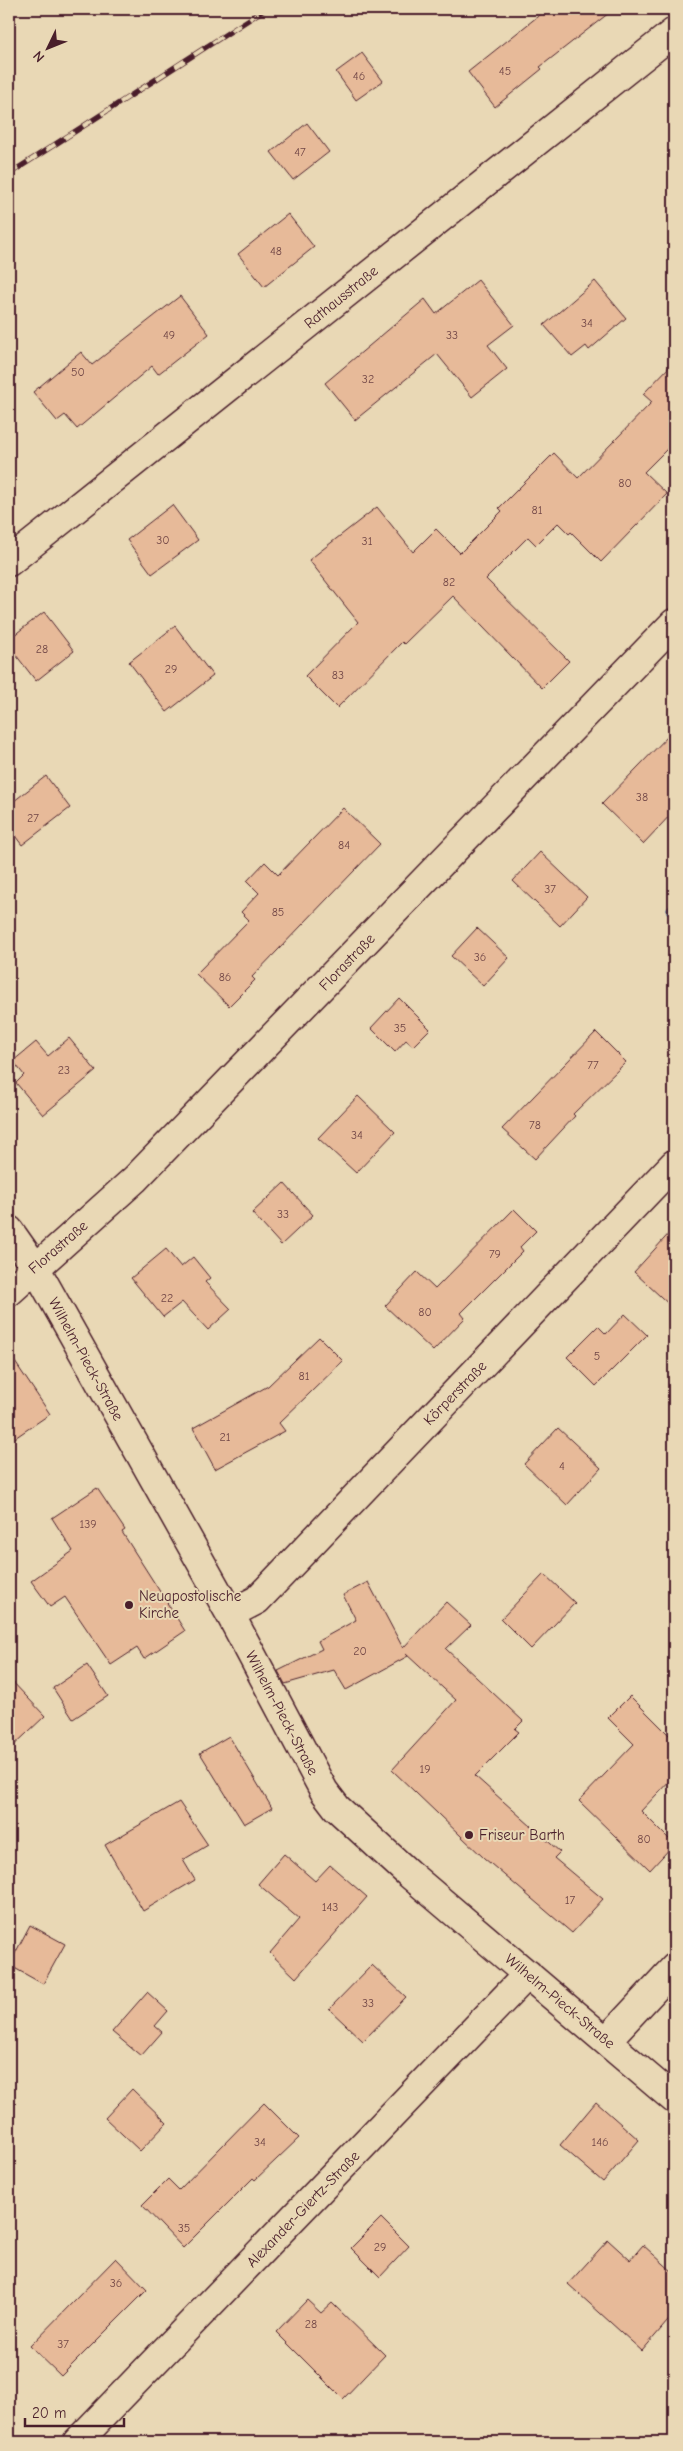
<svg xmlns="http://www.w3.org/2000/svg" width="683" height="2451" viewBox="0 0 683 2451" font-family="'Comic Neue',sans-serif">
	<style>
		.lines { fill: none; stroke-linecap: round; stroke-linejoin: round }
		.stream { stroke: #768da5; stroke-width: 10 }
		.building { fill: #e7ba99; stroke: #4a1f2b }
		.minor-casing { stroke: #4a1f2b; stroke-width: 31 }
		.minor { stroke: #e9d8b5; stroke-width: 28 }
		.rail-casing { stroke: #4a1f2b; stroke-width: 5.5 }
		.rail { stroke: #e9d8b5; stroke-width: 4; stroke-dasharray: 11; stroke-linecap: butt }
		.poi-dot { fill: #4a1f2b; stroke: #e9d8b5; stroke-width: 2 }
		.labels { text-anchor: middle; stroke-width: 4; stroke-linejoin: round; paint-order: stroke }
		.number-label { font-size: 12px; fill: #714646 }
		.street-label { font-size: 15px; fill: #4a1f2b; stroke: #e9d8b5 }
		.poi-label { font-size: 15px; fill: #4a1f2b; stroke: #e9d8b5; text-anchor: start }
	</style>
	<rect width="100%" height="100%" fill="#e9d8b5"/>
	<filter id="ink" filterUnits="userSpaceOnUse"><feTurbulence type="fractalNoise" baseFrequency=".02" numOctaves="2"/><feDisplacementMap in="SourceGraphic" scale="10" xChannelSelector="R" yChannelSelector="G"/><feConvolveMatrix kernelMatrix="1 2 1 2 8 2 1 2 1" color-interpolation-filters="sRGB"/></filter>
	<g filter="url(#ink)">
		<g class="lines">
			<path class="stream" d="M 671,911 L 674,908"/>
		</g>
		<path class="building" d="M 547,9 L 614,9 L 540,67 L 542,69 L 495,107 L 468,72 Z
			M 362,53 L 383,81 L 356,100 L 336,72 Z
			M 307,123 L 329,152 L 293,180 L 271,152 Z
			M 288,214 L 314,247 L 264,287 L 238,254 Z
			M 478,280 L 514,325 L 488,345 L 507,369 L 472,397 L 437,354 L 355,420 L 325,383 L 425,299 L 436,314 Z
			M 595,281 L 626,318 L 589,350 L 586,346 L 572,357 L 544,325 Z
			M 180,296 L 209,334 L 158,374 L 152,366 L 77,429 L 65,415 L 57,421 L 33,392 L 81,352 L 92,365 Z
			M 674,362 L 674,442 L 644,472 L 667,494 L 601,562 L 571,532 L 569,534 L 558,523 L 536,545 L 528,537 L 486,579 L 569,661 L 542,688 L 453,596 L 404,644 L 402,642 L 337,708 L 305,676 L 358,622 L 309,560 L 377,507 L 413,552 L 436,529 L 460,553 L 502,511 L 499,508 L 554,453 L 578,478 L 652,402 L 643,394 Z
			M 172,505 L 198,540 L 152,574 L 127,540 Z
			M 44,612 L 74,651 L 36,681 L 9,646 L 9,639 Z
			M 175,626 L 213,676 L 167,712 L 129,662 Z
			M 674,730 L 674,811 L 643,844 L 602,804 Z
			M 46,776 L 70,808 L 22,845 L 9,828 L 9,805 Z
			M 343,808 L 380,844 L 252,977 L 255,980 L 229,1006 L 196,974 L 249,920 L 241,912 L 259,893 L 247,881 L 265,862 L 278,875 Z
			M 540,852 L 587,897 L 560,926 L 513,881 Z
			M 477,928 L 509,958 L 483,986 L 451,956 Z
			M 399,998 L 430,1029 L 413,1046 L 406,1040 L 395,1052 L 371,1028 Z
			M 596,1032 L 626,1062 L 573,1114 L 575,1116 L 535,1159 L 502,1129 Z
			M 69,1038 L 96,1071 L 43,1115 L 16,1083 L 24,1075 L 13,1061 L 36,1042 L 48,1056 Z
			M 358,1096 L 395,1132 L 356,1173 L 318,1138 Z
			M 284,1183 L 313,1215 L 281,1245 L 252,1213 Z
			M 514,1209 L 536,1231 L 520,1247 L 523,1251 L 461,1313 L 465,1318 L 433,1351 L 385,1306 L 417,1272 L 435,1289 Z
			M 674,1228 L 674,1309 L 634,1272 Z
			M 166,1249 L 181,1267 L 193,1257 L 210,1278 L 205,1282 L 231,1309 L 208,1330 L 182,1302 L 163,1317 L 131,1278 Z
			M 625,1314 L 647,1335 L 596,1386 L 567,1357 L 598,1326 L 606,1334 Z
			M 319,1337 L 343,1361 L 279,1423 L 285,1431 L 215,1469 L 193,1428 L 268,1386 Z
			M 9,1353 L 50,1414 L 9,1442 Z
			M 558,1428 L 601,1468 L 567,1505 L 524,1464 Z
			M 97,1488 L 125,1530 L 122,1532 L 185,1631 L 144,1659 L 137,1648 L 111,1665 L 65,1597 L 50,1607 L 31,1581 L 73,1551 L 52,1518 Z
			M 544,1574 L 575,1603 L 531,1649 L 501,1619 Z
			M 368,1582 L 403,1648 L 446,1602 L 471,1625 L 446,1649 L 523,1721 L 515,1729 L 519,1732 L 475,1776 L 560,1852 L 554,1858 L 603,1899 L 572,1933 L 484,1858 L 392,1770 L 456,1700 L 406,1654 L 408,1656 L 346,1690 L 334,1670 L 285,1684 L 278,1671 L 322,1649 L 318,1641 L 356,1620 L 343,1595 Z
			M 87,1665 L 108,1696 L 73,1719 L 53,1688 Z
			M 9,1678 L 45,1716 L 9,1750 Z
			M 630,1696 L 674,1740 L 674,1776 L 641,1811 L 674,1844 L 650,1870 L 579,1801 L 634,1744 L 608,1718 Z
			M 229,1736 L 272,1808 L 244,1824 L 200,1753 Z
			M 179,1802 L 208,1845 L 183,1860 L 195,1880 L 143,1911 L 105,1845 Z
			M 284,1854 L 315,1881 L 330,1865 L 367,1897 L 296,1978 L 270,1953 L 299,1919 L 258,1884 Z
			M 30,1925 L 65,1944 L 43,1984 L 9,1965 Z
			M 372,1965 L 406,1997 L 363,2041 L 329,2009 Z
			M 147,1992 L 168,2011 L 155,2026 L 162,2032 L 141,2056 L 112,2032 Z
			M 132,2089 L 167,2123 L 140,2151 L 105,2118 Z
			M 596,2102 L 639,2140 L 603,2182 L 560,2145 Z
			M 264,2103 L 299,2138 L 255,2180 L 253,2178 L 183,2248 L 142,2205 L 168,2179 L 179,2190 Z
			M 381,2218 L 409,2246 L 380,2277 L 351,2248 Z
			M 608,2240 L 630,2260 L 643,2245 L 674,2273 L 674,2314 L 642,2351 L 568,2284 Z
			M 116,2258 L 147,2290 L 61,2376 L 30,2346 Z
			M 307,2300 L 321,2313 L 332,2303 L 385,2355 L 343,2399 L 276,2332 Z"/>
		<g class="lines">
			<defs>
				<path id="minor" d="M 9,562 L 674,32
					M 9,1230 L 35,1267 L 230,1614 L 324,1791 L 337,1808 L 408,1873 L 674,2099
					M 9,1292 L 135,1179 L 674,623
					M 230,1614 L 257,1600 L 674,1164
					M 606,2041 L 674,1968
					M 77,2442 L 528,1974"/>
			</defs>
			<use href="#minor" class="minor-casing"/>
			<use href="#minor" class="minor"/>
			<defs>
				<path id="rail" d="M 9,174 L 265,9"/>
			</defs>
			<use href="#rail" class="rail-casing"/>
			<use href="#rail" class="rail"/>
		</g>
	</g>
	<g class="poi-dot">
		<circle cx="129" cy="1605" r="5"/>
		<circle cx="469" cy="1835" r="5"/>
	</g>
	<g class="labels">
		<g class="number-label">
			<text x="505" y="75">45</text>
			<text x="359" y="80">46</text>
			<text x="300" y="156">47</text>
			<text x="276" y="255">48</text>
			<text x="587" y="327">34</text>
			<text x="169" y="339">49</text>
			<text x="452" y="339">33</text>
			<text x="78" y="376">50</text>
			<text x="368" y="383">32</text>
			<text x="625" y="487">80</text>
			<text x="537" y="514">81</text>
			<text x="163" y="544">30</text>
			<text x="367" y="545">31</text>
			<text x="449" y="586">82</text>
			<text x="42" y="653">28</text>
			<text x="171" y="673">29</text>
			<text x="338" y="679">83</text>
			<text x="642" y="801">38</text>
			<text x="33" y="822">27</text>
			<text x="344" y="849">84</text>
			<text x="550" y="893">37</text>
			<text x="278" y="916">85</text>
			<text x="480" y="961">36</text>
			<text x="225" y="981">86</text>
			<text x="400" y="1032">35</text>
			<text x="593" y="1069">77</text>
			<text x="64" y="1074">23</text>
			<text x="535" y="1129">78</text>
			<text x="357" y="1139">34</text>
			<text x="283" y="1218">33</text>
			<text x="495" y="1258">79</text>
			<text x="167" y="1302">22</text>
			<text x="425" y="1316">80</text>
			<text x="597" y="1360">5</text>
			<text x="304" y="1380">81</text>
			<text x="225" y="1441">21</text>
			<text x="562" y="1470">4</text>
			<text x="88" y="1528">139</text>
			<text x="360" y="1655">20</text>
			<text x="425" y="1773">19</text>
			<text x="644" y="1843">80</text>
			<text x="570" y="1904">17</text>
			<text x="330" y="1911">143</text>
			<text x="368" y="2007">33</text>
			<text x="260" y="2146">34</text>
			<text x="600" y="2146">146</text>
			<text x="184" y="2232">35</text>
			<text x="380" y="2251">29</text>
			<text x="116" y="2287">36</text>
			<text x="311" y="2328">28</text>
			<text x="63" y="2348">37</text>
		</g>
		<g class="street-label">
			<text transform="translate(341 297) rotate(-39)" y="5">Rathausstraße</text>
			<text transform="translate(347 962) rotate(-46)" y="5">Florastraße</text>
			<text transform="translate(58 1247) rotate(-41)" y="5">Florastraße</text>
			<text transform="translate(86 1359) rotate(61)" y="5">Wilhelm-Pieck-Straße</text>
			<text transform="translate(455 1393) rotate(-46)" y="5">Körperstraße</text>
			<text transform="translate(282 1713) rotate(62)" y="5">Wilhelm-Pieck-Straße</text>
			<text transform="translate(560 2001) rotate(40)" y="5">Wilhelm-Pieck-Straße</text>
			<text transform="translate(303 2209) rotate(-46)" y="5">Alexander-Giertz-Straße</text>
		</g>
		<g class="poi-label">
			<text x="139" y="1601">Neuapostolische<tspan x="139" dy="17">Kirche</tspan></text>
			<text x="479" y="1840">Friseur Barth</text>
		</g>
	</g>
	<rect width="683" height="2451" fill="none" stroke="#e9d8b5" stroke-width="30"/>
	<rect x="15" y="15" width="653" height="2421" fill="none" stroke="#4a1f2b" stroke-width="2" filter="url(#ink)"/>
	<g transform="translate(48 48) rotate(227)" stroke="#e9d8b5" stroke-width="4" paint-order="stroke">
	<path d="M0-4L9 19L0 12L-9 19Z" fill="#4a1f2b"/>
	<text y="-8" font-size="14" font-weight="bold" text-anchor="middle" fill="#4a1f2b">N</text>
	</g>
	<path d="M25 2418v8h99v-8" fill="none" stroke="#4a1f2b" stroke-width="2.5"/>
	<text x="32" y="2418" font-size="15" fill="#4a1f2b" stroke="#e9d8b5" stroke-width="4" paint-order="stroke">20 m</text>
</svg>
